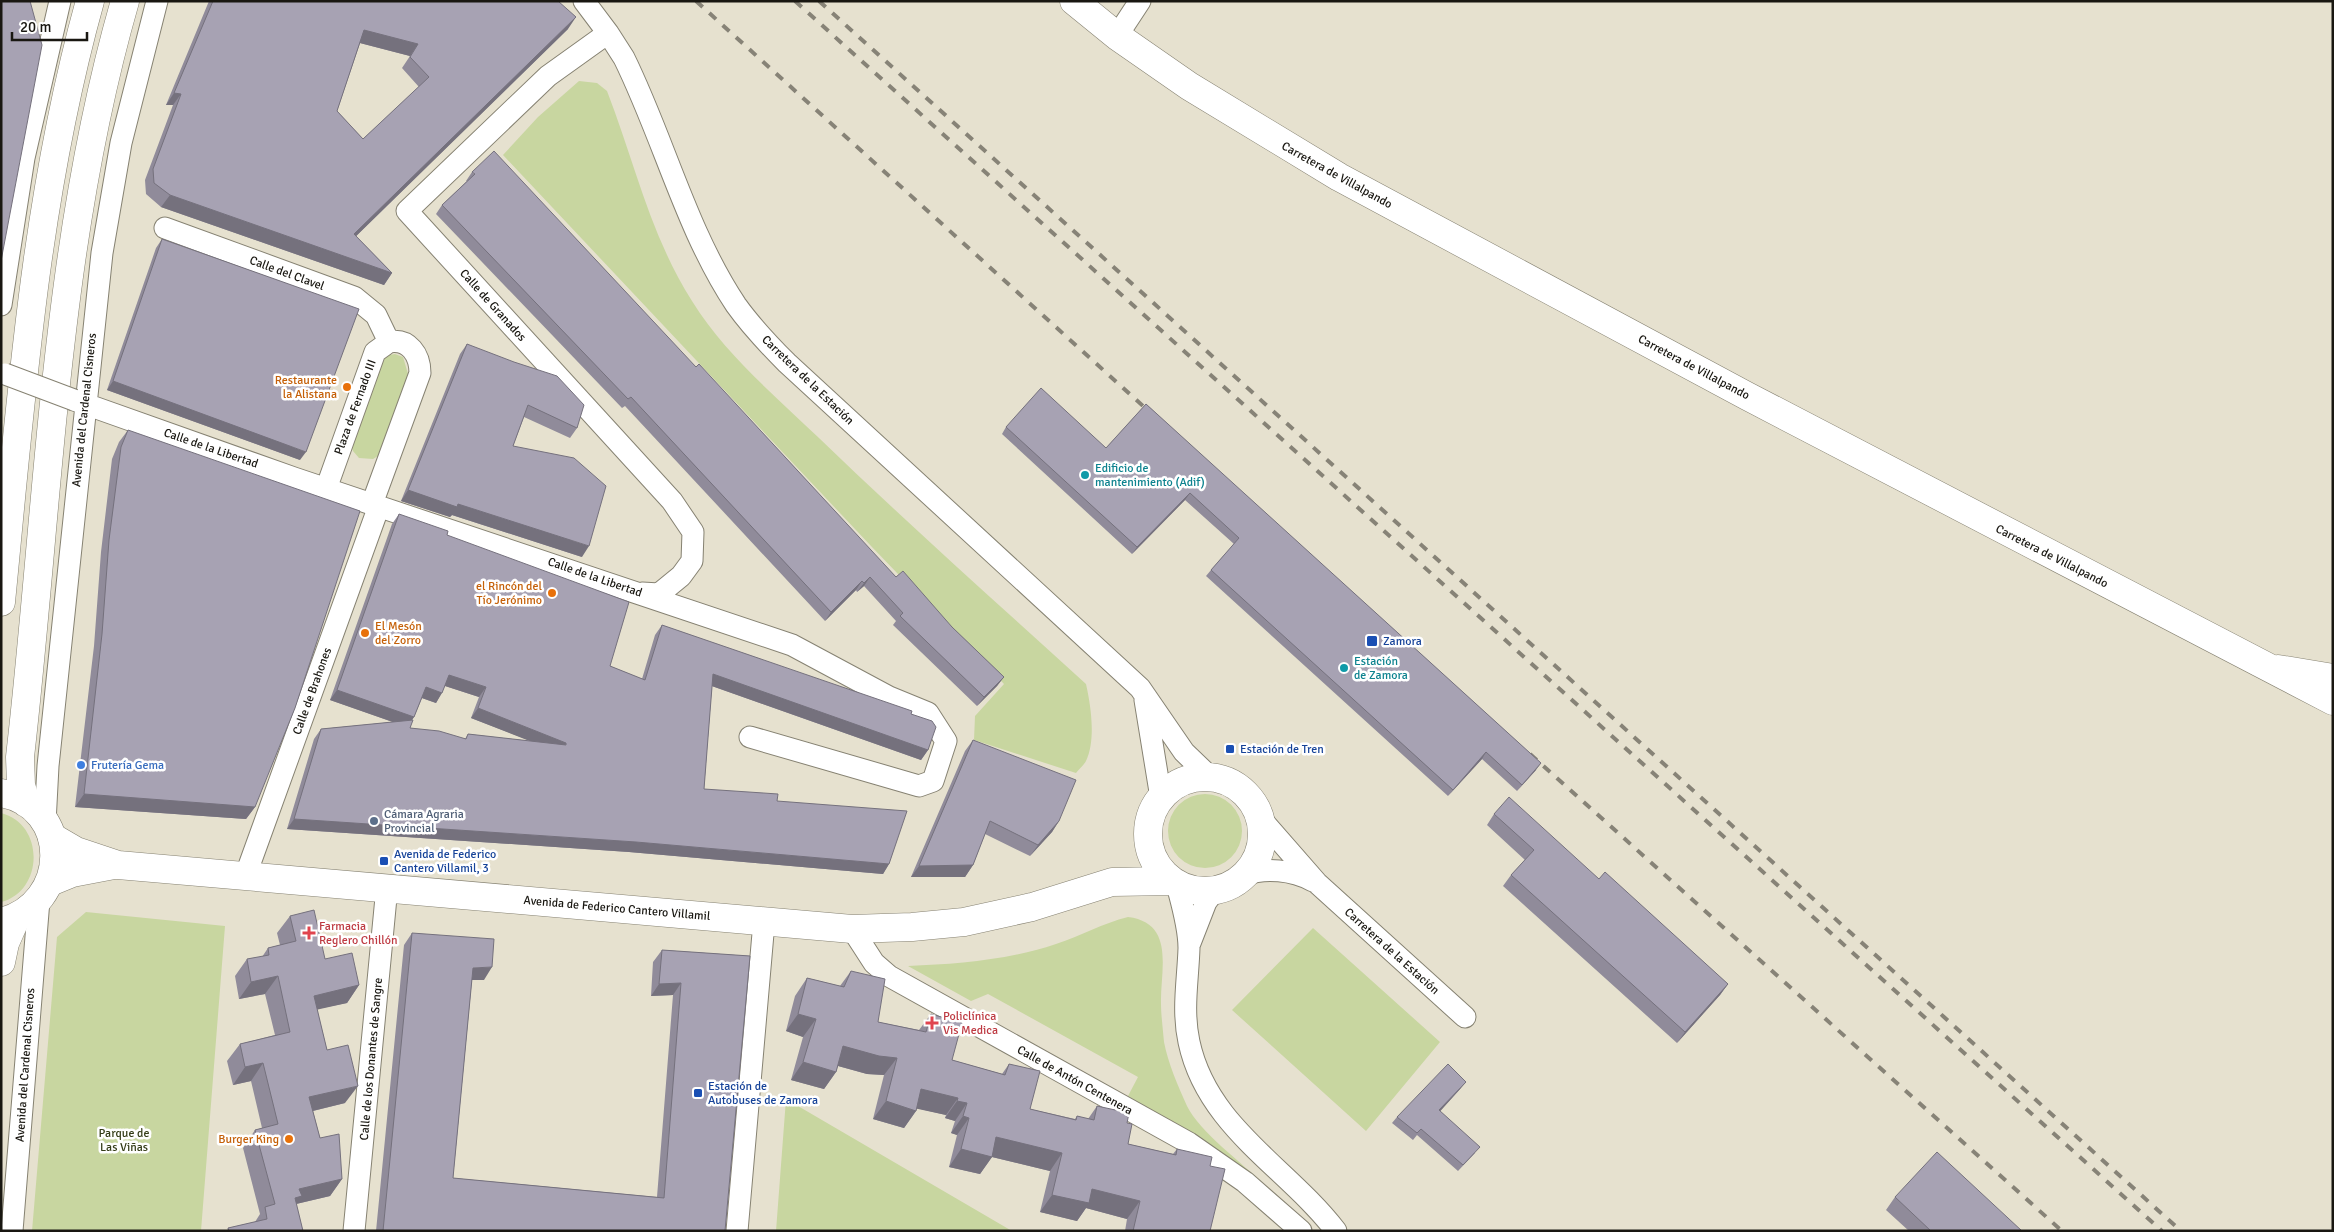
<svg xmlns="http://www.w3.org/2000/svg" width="2334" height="1232" viewBox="0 0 2334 1232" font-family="Signika,sans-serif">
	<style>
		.green { fill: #c8d6a0 }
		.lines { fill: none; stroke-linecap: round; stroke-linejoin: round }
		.street-casing { stroke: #868272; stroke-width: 23 }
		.secondary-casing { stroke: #868272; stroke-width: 29 }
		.primary-casing { stroke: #868272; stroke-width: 29 }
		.highway-casing { stroke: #868272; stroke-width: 29 }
		.street { stroke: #fff; stroke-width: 21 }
		.secondary { stroke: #fff; stroke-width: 28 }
		.primary { stroke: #fff; stroke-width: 28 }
		.highway { stroke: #fff; stroke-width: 28 }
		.rail { stroke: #878377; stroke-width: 4; stroke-dasharray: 9 9; stroke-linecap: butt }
		.street-bridge-casing { stroke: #868272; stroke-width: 23; stroke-linecap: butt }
		.street-bridge { stroke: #fff; stroke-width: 21 }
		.wall { fill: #908b9a; fill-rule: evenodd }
		.shaded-wall { fill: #75717d }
		.building { fill: #a7a2b3; stroke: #75717d; fill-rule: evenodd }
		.food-dot { fill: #e8710a; stroke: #fff; stroke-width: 2 }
		.culture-dot { fill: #0f9aa8; stroke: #fff; stroke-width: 2 }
		.transit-dot { fill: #1a4fb4; stroke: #fff; stroke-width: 2 }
		.shop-dot { fill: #3f7fe0; stroke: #fff; stroke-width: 2 }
		.service-dot { fill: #5c6f8a; stroke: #fff; stroke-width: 2 }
		.health-dot { fill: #e0444e; stroke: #fff; stroke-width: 2 }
		.labels { text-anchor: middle; stroke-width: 5; stroke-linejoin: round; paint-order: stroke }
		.street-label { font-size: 12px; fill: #191711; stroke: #fff }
		.food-label { font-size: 12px; fill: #c56008; stroke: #fff; text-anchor: end }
		.culture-label { font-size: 12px; fill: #0d838f; stroke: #fff; text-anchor: start }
		.transit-label { font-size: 12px; fill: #164399; stroke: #fff; text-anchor: start }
		.shop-label { font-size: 12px; fill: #366cbe; stroke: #fff; text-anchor: start }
		.service-label { font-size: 12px; fill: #4e5e75; stroke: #fff; text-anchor: start }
		.health-label { font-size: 12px; fill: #be3a42; stroke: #fff; text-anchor: start }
		.park-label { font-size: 12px; fill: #343c17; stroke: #fff }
	</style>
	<rect width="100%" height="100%" fill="#e6e1cf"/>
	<path class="green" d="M 579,81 L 597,83 L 607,91 C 635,163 650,235 692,301 C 725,354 774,395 819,438 C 906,522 997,603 1086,684 C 1091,706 1096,740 1086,761 C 1084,765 1079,769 1076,773 L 974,740 L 975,716 L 1004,684 L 871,546 L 503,155 L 538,117 Z
		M 395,354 L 403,357 L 409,377 L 378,456 L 373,459 L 359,458 L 353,451 L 350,441 L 384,356 Z
		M1168 831a37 37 0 1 1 74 0a37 37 0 1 1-74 0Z
		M 1,813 C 45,824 44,891 1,902 Z
		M 86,912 L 225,926 L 201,1231 L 32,1231 L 57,937 Z
		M 1128,917 C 1176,923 1160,971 1161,1004 C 1161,1016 1163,1029 1164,1042 C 1168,1063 1178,1086 1187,1106 C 1199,1131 1243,1164 1264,1184 L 1128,1096 L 1138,1077 L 988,994 L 971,1001 L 908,966 C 958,964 1008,960 1056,944 C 1081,936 1103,923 1128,917 Z
		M 1313,928 L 1440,1042 L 1366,1131 L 1232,1010 Z
		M 786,1099 L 1012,1231 L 776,1231 Z"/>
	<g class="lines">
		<defs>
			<path id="street" d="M 584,1 L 608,33 L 624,58 C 664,139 686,230 736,305 C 751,326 769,345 787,363 L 1140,688 L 1184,752 L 1211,778
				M 608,33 L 548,76 L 407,211 L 672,501 L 693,532 L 692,561 L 681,576 L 659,594 L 642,593
				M 1117,36 L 1140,1
				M 165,228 L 354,297 L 376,315 L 389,342
				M 1,305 L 24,158 L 60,1
				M 74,400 L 294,478 L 792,645 L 889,697 L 928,713 L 946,741 L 933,781 L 919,786 L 750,737
				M 326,489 L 375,352 L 389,342 C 409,338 420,355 420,373 L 372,504
				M 1145,700 L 1161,798
				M 1261,819 L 1317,883 L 1465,1017
				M 45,823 L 48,766 L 102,253 L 121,143 L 157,1
				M 1244,875 C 1265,867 1293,870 1313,881
				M 245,877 L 379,506
				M 1177,885 C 1182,904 1189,927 1189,948 C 1188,980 1182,1010 1189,1042 C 1207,1127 1287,1167 1336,1231
				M 852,929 L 874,963 L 889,976 L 1189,1143 L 1245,1182 L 1301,1231
				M 1190,943 L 1206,902 L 1214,891
				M 12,1231 L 39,900
				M 354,1231 L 387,887
				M 737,1231 L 764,922"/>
			<path id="secondary" d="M 2278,669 L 2333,678
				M1148 834a57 57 0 1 1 114 0a57 57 0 1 1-114 0Z
				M 52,837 L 76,851 L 118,865 L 852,929 L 912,927 L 964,922 L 1032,907 L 1112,882 L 1172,881
				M 50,882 L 72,873 L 114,865"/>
			<path id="primary" d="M 1074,1 L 1117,36 L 1189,86 L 1339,177 L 1747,396 L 2333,701"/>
			<path id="highway" d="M 1,602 C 21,400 35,198 90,1
				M 1,793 C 73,806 71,905 1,922
				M 26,803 L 21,785 L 20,757 C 49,505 54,247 125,1
				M 1,962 L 5,943 L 16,918"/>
		</defs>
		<use href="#street" class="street-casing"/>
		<use href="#secondary" class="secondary-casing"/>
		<use href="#primary" class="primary-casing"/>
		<use href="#highway" class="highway-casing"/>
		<use href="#street" class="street"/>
		<use href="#secondary" class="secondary"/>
		<use href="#primary" class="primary"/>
		<use href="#highway" class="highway"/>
		<path class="rail" d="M 696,1 L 1154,416
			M 795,1 L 2162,1231
			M 819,1 L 2181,1231
			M 1530,754 L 2062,1231"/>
		<defs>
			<path id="street-bridge" d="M 5,374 L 74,400"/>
		</defs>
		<use href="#street-bridge" class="street-bridge-casing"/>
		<use href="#street-bridge" class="street-bridge"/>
	</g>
	<path class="wall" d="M 209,1 L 558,1 L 568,29 L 356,236 L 392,273 L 384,285 L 161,207 L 146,194 L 145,180 L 173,105 L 166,105 ZM 360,43 L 410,56 L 402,68 L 419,87 L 363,139 L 337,111 Z
		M 472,172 L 696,367 L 896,577 L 952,627 L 1004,677 L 997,686 L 977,706 L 893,625 L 896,621 L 864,586 L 857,592 L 856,590 L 825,621 L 625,406 L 622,408 L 436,214 L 442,205 L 467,181 L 466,181 Z
		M 162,239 L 300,460 L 107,390 L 156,248 Z
		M 467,344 L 577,428 L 570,438 L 524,417 L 513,446 L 582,557 L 452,515 L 450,517 L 401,501 L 460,354 Z
		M 1146,404 L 1536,770 L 1517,791 L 1482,759 L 1448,796 L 1206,576 L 1211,570 L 1234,544 L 1185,500 L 1132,554 L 1002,434 L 1006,427 L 1106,448 Z
		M 128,430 L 255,807 L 246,819 L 75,807 L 94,646 L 101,552 L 112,459 L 119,442 Z
		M 399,514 L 447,535 L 610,666 L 642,679 L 655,635 L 662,625 L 911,714 L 928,750 L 921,760 L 712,686 L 704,789 L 777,801 L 889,864 L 883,874 L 629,852 L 287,829 L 314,739 L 321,729 L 393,722 L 330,700 L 392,524 ZM 445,686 L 479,697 L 471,718 L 531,741 L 468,734 L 465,739 L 410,728 L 412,720 L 414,717 L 422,698 L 436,703 Z
		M 973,740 L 1059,821 L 1052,832 L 1030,856 L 985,834 L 973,865 L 965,877 L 911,877 L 965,751 Z
		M 1494,814 L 1599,879 L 1728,984 L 1720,995 L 1677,1043 L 1503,886 L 1511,875 L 1525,860 L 1487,825 Z
		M 290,916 L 325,959 L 359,985 L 347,1003 L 317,1009 L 327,1050 L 345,1103 L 313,1111 L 320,1138 L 342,1179 L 330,1196 L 296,1204 L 303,1231 L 227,1231 L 228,1228 L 255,1222 L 260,1214 L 243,1148 L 255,1130 L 262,1128 L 251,1081 L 233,1085 L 227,1061 L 240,1044 L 275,1035 L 265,994 L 239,999 L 235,976 L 247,959 L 262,957 L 268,948 L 280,945 L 277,933 Z
		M 412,933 L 484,980 L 472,980 L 453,1178 L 657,1197 L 673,995 L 651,996 L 653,962 L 662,950 L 750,956 L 725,1231 L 376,1231 L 404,945 Z
		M 851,971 L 878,1022 L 919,1030 L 931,1014 L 952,1060 L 1002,1074 L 1009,1064 L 1030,1109 L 1075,1119 L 1077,1116 L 1088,1119 L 1097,1106 L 1127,1123 L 1128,1144 L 1173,1154 L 1177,1149 L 1210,1166 L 1210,1231 L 1125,1231 L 1127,1219 L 1086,1208 L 1077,1221 L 1040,1212 L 1050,1171 L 992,1157 L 980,1174 L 949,1167 L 957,1135 L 951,1133 L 955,1121 L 945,1118 L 946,1115 L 916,1108 L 916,1111 L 904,1128 L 873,1119 L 884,1075 L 867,1074 L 838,1066 L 836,1072 L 824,1089 L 791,1080 L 803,1037 L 786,1031 L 795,996 L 807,978 L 840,986 Z
		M 1461,1088 L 1440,1111 L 1475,1153 L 1458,1171 L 1417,1135 L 1413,1140 L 1392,1123 L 1397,1117 Z
		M 1895,1197 L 2022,1231 L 1909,1231 L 1886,1210 Z"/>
	<path class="shaded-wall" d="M 576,17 L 568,29 L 346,246 L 354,234 Z
		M 364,30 L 418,44 L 410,56 L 356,42 Z
		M 174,93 L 181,94 L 173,105 L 166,105 Z
		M 170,195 L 392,273 L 384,285 L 161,207 Z
		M 113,381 L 306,452 L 300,460 L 107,390 Z
		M 408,490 L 458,504 L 589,546 L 582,557 L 452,515 L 450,517 L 401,501 Z
		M 1190,493 L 1185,500 L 1132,554 L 1137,547 Z
		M 870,577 L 864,586 L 857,592 L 864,583 Z
		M 862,581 L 856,590 L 825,621 L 831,612 Z
		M 713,674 L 928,750 L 921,760 L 706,684 Z
		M 449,675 L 486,687 L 479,697 L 442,685 Z
		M 1004,677 L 997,686 L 977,706 L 984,697 Z
		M 426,687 L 442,693 L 436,703 L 419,697 Z
		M 337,690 L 414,717 L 407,727 L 330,700 Z
		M 478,708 L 566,743 L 560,753 L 471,718 Z
		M 1486,752 L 1482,759 L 1448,796 L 1453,790 Z
		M 1541,763 L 1536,770 L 1517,791 L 1522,785 Z
		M 84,794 L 255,807 L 246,819 L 75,807 Z
		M 294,819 L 636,842 L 889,864 L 883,874 L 629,852 L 287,829 Z
		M 1059,821 L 1052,832 L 1030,856 L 1038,845 Z
		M 973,865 L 965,877 L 911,877 L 919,866 Z
		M 492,967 L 484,980 L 465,980 L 473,968 Z
		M 278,976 L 265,994 L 239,999 L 251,982 Z
		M 681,983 L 673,995 L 651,996 L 659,984 Z
		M 1728,984 L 1720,995 L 1677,1043 L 1685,1032 Z
		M 359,985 L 347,1003 L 302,1013 L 314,996 Z
		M 798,1014 L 816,1019 L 803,1037 L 786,1031 Z
		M 843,1046 L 897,1058 L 884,1075 L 867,1074 L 831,1064 Z
		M 803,1062 L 836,1072 L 824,1089 L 791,1080 Z
		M 263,1063 L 251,1081 L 233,1085 L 245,1067 Z
		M 1466,1082 L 1461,1088 L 1435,1117 L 1439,1110 Z
		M 358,1086 L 345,1103 L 296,1115 L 309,1097 Z
		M 921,1089 L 958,1098 L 946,1115 L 909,1107 Z
		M 886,1101 L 916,1111 L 904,1128 L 873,1119 Z
		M 957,1101 L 967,1103 L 955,1121 L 945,1118 Z
		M 963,1116 L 969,1118 L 957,1135 L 951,1133 Z
		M 996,1137 L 1062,1153 L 1050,1171 L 992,1157 L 980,1174 L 949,1167 L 961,1149 Z
		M 342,1179 L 330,1196 L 296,1204 L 289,1214 L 299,1189 Z
		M 1092,1189 L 1140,1201 L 1127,1219 L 1086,1208 L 1077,1221 L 1040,1212 L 1052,1195 Z"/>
	<path class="building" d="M 1,1 L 30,1 L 42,45 L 1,261 Z
		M 213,1 L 558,1 L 576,17 L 354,234 L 392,273 L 170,195 L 154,183 L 153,169 L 181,94 L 174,93 ZM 364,30 L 418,44 L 410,57 L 429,77 L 363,139 L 337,111 Z
		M 494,151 L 696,367 L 699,364 L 896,577 L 903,571 L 952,627 L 1004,677 L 984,697 L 900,616 L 903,613 L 870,577 L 864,583 L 862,581 L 831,612 L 631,397 L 628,399 L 442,205 L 475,174 L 472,172 Z
		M 162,239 L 359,309 L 306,452 L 113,381 Z
		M 467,344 L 514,362 L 557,376 L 584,405 L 577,428 L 528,405 L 513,446 L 574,458 L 606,486 L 589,546 L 458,504 L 457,507 L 408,490 Z
		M 1041,388 L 1106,448 L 1146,404 L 1541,763 L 1522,785 L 1486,752 L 1453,790 L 1211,570 L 1239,538 L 1190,493 L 1137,547 L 1006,427 Z
		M 128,430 L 360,511 L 295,708 L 255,807 L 84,794 L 102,634 L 109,540 L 121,447 Z
		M 399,514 L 448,531 L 447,535 L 629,602 L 610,666 L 645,680 L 662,625 L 912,711 L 911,714 L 932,721 L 936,727 L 928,750 L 713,674 L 704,789 L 778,794 L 777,801 L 907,811 L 889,864 L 636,842 L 294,819 L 321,729 L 413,720 L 410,728 L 439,731 L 466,739 L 468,734 L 566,745 L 566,743 L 478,708 L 486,687 L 449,675 L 442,693 L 426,687 L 414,717 L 337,690 Z
		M 973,740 L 1076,780 L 1059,821 L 1038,845 L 990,821 L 973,865 L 919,866 Z
		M 1509,797 L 1599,879 L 1605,872 L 1728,984 L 1685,1032 L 1511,875 L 1534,850 L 1494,814 Z
		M 314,910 L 325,959 L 352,953 L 359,985 L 314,996 L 327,1050 L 348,1045 L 358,1086 L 309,1097 L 320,1138 L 339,1134 L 342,1179 L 299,1189 L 302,1196 L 295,1198 L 303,1231 L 229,1231 L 228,1228 L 267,1219 L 265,1207 L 275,1204 L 255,1130 L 278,1124 L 263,1063 L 245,1067 L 240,1044 L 290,1032 L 278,976 L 251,982 L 247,959 L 269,955 L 268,948 L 296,941 L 290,916 Z
		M 412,933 L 494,939 L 492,967 L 473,968 L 453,1178 L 664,1198 L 681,983 L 659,984 L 662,950 L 750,956 L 725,1231 L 383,1231 Z
		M 851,971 L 885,979 L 878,1022 L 926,1032 L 931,1014 L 962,1023 L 952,1060 L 1005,1075 L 1009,1064 L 1040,1071 L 1030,1109 L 1076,1120 L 1077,1116 L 1094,1120 L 1097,1106 L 1129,1113 L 1127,1123 L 1132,1124 L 1128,1144 L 1176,1155 L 1177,1149 L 1212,1157 L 1210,1166 L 1225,1169 L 1210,1231 L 1133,1231 L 1140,1201 L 1092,1189 L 1089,1203 L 1052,1195 L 1062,1153 L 996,1137 L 992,1157 L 961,1149 L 969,1118 L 963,1116 L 967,1103 L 957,1101 L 958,1098 L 921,1089 L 916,1111 L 886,1101 L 897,1058 L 879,1056 L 843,1046 L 836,1072 L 803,1062 L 816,1019 L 798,1014 L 807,978 L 844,987 Z
		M 1448,1064 L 1466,1082 L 1439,1110 L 1480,1147 L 1463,1165 L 1421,1129 L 1417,1133 L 1397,1117 Z
		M 1937,1152 L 2022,1231 L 1931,1231 L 1895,1197 Z"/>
	<g class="food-dot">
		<circle cx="347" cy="387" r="5"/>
		<circle cx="552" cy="593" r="5"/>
		<circle cx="365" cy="633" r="5"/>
		<circle cx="289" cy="1139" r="5"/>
	</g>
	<g class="culture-dot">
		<circle cx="1085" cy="475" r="5"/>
		<circle cx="1344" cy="668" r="5"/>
	</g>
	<g class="transit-dot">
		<rect x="1366" y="635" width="12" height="12" rx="2.5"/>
		<rect x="1225" y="744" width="10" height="10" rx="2.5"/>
		<rect x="379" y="856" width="10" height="10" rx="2.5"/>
		<rect x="693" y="1088" width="10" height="10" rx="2.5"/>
	</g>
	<circle class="shop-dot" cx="81" cy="765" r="5"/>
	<circle class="service-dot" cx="374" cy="821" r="5"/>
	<g class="health-dot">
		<path d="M306.5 925.5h5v5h5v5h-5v5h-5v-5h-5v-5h5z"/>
		<path d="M929.5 1015.5h5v5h5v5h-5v5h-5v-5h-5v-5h5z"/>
	</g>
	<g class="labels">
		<g class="street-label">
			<text transform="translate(1337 175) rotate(29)" y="4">Carretera de Villalpando</text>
			<text transform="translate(287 273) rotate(20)" y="4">Calle del Clavel</text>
			<text transform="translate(493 305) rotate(48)" y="4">Calle de Granados</text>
			<text transform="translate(1694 367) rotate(28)" y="4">Carretera de Villalpando</text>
			<text transform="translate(808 380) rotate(44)" y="4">Carretera de la Estación</text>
			<text transform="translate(355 407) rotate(-70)" y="4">Plaza de Fernado III</text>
			<text transform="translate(84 410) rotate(-84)" y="4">Avenida del Cardenal Cisneros</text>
			<text transform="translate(211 448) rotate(19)" y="4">Calle de la Libertad</text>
			<text transform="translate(2052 556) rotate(27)" y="4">Carretera de Villalpando</text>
			<text transform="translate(595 577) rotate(19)" y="4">Calle de la Libertad</text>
			<text transform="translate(312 691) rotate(-70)" y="4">Calle de Brahones</text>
			<text transform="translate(617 908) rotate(5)" y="4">Avenida de Federico Cantero Villamil</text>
			<text transform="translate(1392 951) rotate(42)" y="4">Carretera de la Estación</text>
			<text transform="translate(371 1059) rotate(-85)" y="4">Calle de los Donantes de Sangre</text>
			<text transform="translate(25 1065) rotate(-86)" y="4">Avenida del Cardenal Cisneros</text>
			<text transform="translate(1075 1080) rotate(29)" y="4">Calle de Antón Centenera</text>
		</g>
		<g class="food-label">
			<text x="337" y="384">Restaurante<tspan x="337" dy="14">la Alistana</tspan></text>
			<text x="542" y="590">el Rincón del<tspan x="542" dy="14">Tío Jerónimo</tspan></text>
			<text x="375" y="630" text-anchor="start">El Mesón<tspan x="375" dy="14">del Zorro</tspan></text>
			<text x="279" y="1143">Burger King</text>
		</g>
		<g class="culture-label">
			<text x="1095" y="472">Edificio de<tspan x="1095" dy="14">mantenimiento (Adif)</tspan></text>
			<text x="1354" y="665">Estación<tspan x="1354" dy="14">de Zamora</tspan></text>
		</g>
		<g class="transit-label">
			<text x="1383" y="645">Zamora</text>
			<text x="1240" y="753">Estación de Tren</text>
			<text x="394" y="858">Avenida de Federico<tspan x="394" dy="14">Cantero Villamil, 3</tspan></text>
			<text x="708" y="1090">Estación de<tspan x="708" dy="14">Autobuses de Zamora</tspan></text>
		</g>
		<g class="shop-label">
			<text x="91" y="769">Frutería Gema</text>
		</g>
		<g class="service-label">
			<text x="384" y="818">Cámara Agraria<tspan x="384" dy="14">Provincial</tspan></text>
		</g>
		<g class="health-label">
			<text x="319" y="930">Farmacia<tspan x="319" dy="14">Reglero Chillón</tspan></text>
			<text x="943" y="1020">Policlínica<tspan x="943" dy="14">Vis Medica</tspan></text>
		</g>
		<g class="park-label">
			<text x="124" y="1137">Parque de<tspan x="124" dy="14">Las Viñas</tspan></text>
		</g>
	</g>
	<rect width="2334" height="1232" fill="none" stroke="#191711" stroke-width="5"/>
	<path d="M12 32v8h75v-8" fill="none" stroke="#191711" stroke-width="2.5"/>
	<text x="20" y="32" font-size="15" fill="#191711" stroke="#ffffff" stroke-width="4" paint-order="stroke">20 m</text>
</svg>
